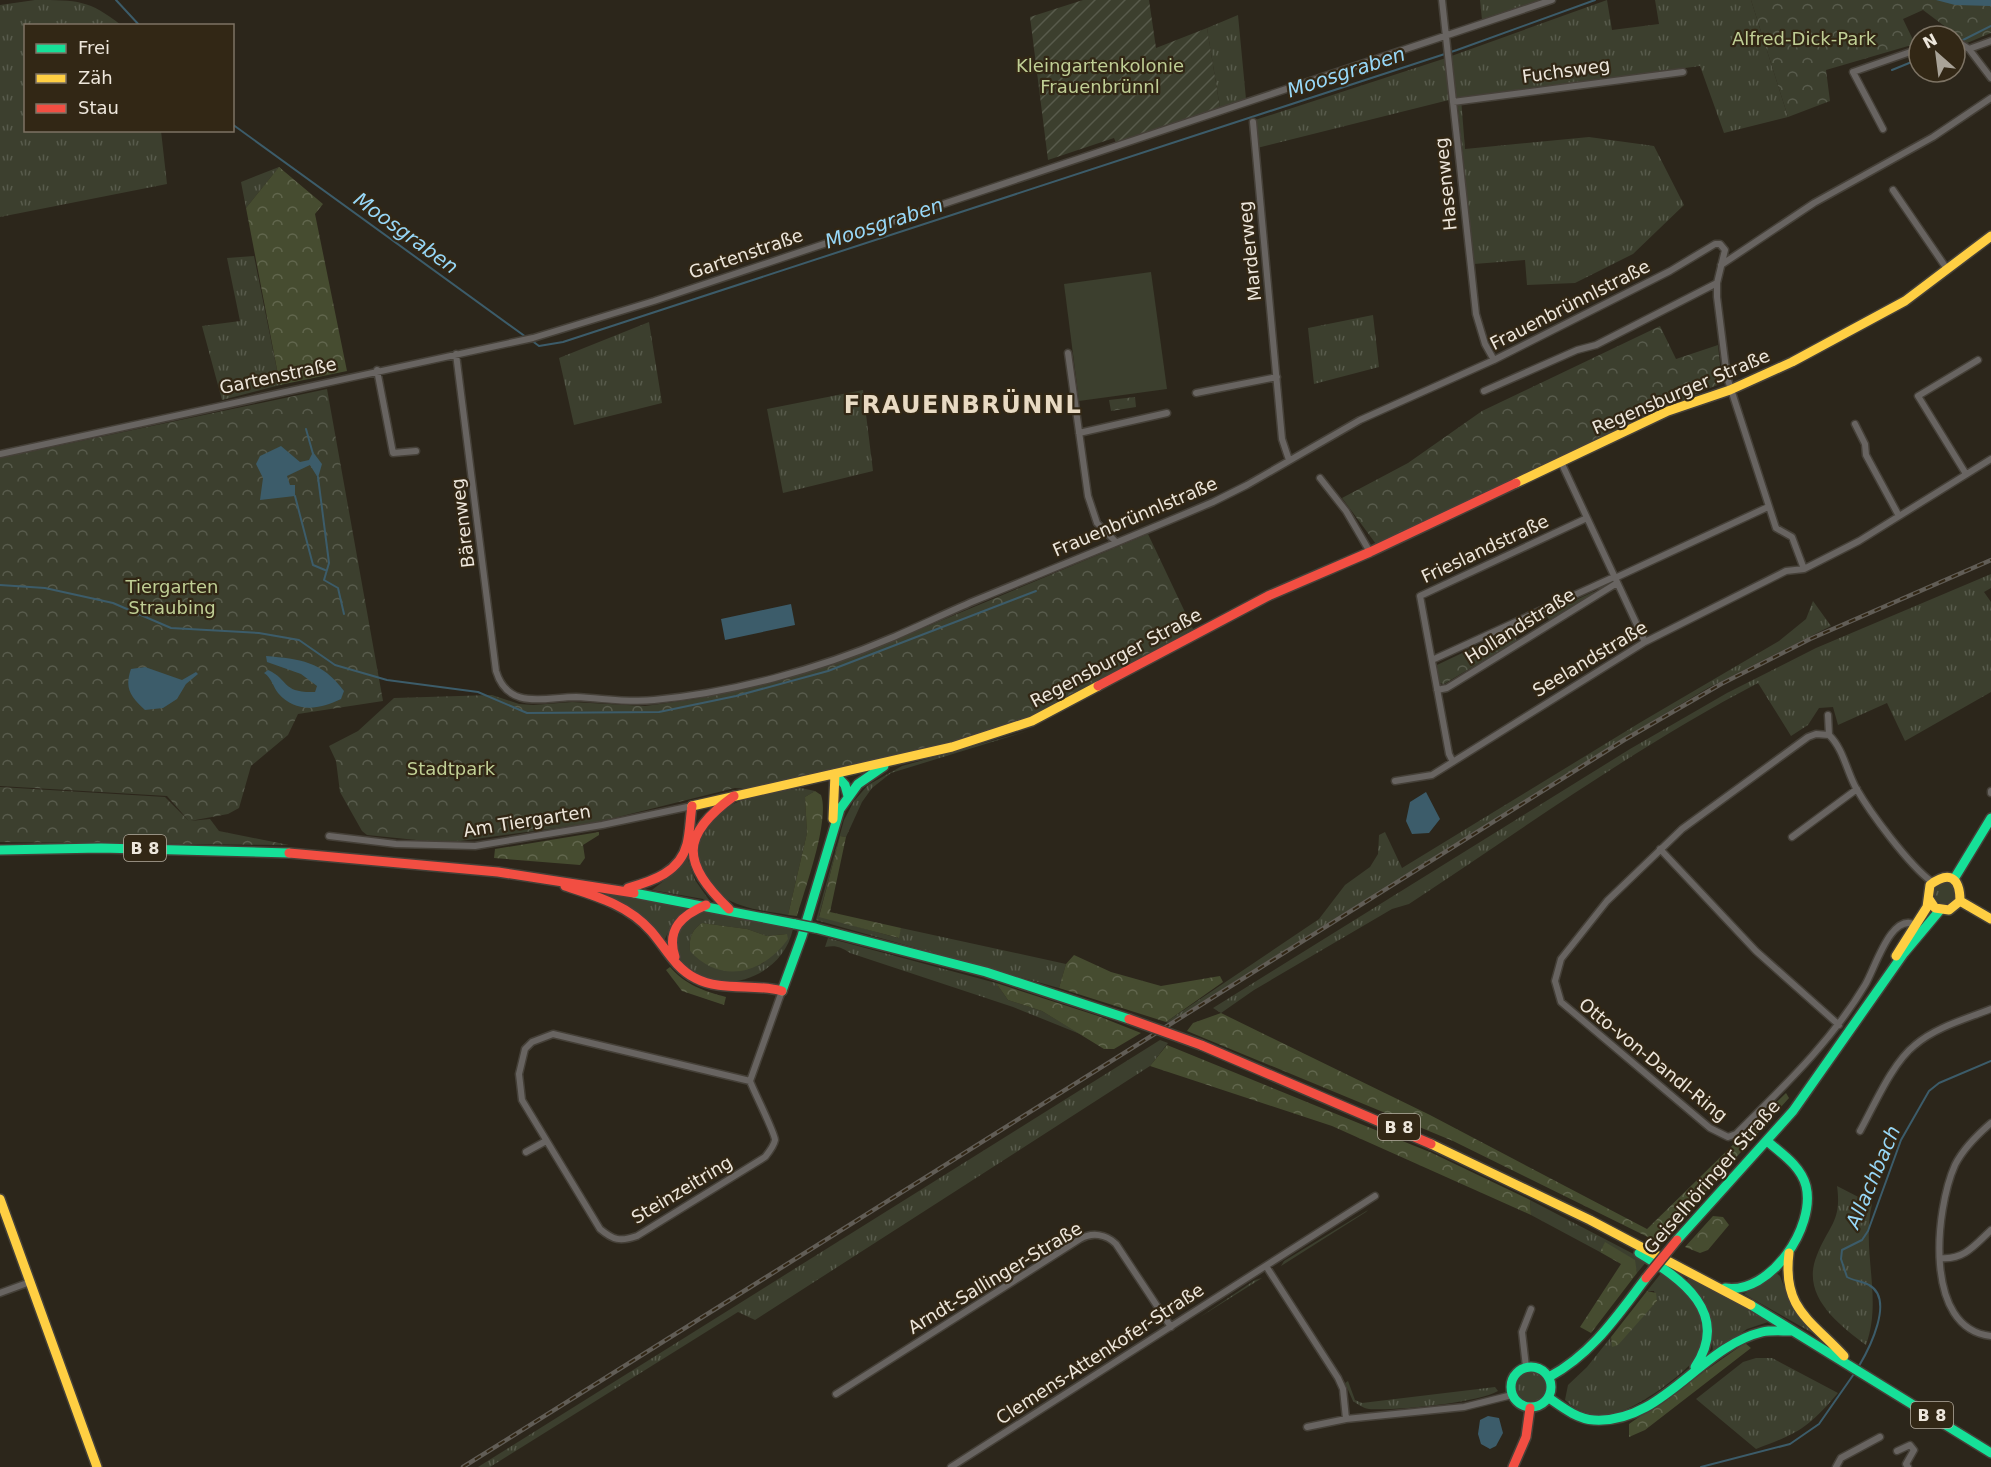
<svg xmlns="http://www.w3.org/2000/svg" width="1991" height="1467" viewBox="0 0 1991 1467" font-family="'DejaVu Sans',sans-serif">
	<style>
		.grass { fill: url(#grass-tufts); fill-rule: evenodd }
		.forest { fill: url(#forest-crowns) }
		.park { fill: url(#park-crowns) }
		.garden { fill: url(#garden-furrows) }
		.pitch { fill: #3c3f2e }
		.water { fill: #3c5c6a }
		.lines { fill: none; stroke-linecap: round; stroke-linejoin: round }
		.stream { stroke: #3c5c6a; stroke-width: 2 }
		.street-casing { stroke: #454038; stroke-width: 9 }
		.fast-casing { stroke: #454038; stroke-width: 12 }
		.slow-casing { stroke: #454038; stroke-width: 12 }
		.jam-casing { stroke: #454038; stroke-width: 12 }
		.street { stroke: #686461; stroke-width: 6 }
		.fast { stroke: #16e098; stroke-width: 9 }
		.slow { stroke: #ffcf43; stroke-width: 9 }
		.jam { stroke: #f24e42; stroke-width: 9 }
		.rail-casing { stroke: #615d56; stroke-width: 4.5 }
		.rail { stroke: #322715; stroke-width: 2; stroke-dasharray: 7; stroke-linecap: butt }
		.fast-bridge-casing { stroke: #454038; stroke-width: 12; stroke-linecap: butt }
		.jam-bridge-casing { stroke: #454038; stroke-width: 12; stroke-linecap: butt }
		.fast-bridge { stroke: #16e098; stroke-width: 9 }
		.jam-bridge { stroke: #f24e42; stroke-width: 9 }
		.labels { text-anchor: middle; stroke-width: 4.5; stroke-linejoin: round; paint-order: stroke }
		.shield { fill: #322715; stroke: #b5ada0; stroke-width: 1.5 }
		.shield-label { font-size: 16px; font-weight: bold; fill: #ede6db }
		.park-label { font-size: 18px; fill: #c0cf95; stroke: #322715 }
		.street-label { font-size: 18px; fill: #ede6db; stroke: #322715 }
		.water-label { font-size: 20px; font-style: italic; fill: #97d7f7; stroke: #322715 }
		.district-label { font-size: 24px; font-weight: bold; letter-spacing: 1.5px; fill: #e8dac3; stroke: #322715 }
	</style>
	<defs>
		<pattern id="grass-tufts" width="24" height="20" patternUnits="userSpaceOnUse" patternTransform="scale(1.5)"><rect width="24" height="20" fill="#3c3f2e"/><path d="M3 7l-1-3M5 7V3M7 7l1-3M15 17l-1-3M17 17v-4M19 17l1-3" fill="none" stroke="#585b4c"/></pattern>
		<pattern id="forest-crowns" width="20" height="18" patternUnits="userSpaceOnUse" patternTransform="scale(1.5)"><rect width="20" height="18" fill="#464c30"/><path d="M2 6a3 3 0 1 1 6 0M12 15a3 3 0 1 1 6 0" fill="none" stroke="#61664d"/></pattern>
		<pattern id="park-crowns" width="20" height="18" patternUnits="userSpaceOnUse" patternTransform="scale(1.5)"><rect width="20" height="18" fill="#3c3f2e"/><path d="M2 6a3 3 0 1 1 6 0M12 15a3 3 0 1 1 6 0" fill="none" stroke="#585b4c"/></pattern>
		<pattern id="garden-furrows" width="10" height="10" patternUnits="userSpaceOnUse" patternTransform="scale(1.5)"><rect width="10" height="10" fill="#3c3f2e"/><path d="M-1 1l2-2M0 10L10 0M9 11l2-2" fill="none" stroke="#585b4c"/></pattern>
	</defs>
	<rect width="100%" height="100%" fill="#2c261b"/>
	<path class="grass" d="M 35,0 C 78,0 89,0 121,25 L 26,26 L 26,130 L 161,131 L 167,184 L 0,217 L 0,5 Z
		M 1480,0 L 1540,0 L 1482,20 Z
		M 1607,0 L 1612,30 L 1659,24 L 1655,0 L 1751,0 L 1788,117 L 1724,133 L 1700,66 L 1461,98 L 1465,149 L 1589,137 L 1654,146 L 1684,205 L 1633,254 L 1575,283 L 1527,285 L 1525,260 L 1474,264 L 1457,98 L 1257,148 L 1255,120 L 1443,59 Z
		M 1238,15 L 1246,99 L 1220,108 L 1207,28 Z
		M 279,167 L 246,208 L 241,182 Z
		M 254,256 L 280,385 L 222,400 L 202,326 L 240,321 L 227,258 Z
		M 1373,315 L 1379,367 L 1314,384 L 1308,328 Z
		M 649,322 L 662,403 L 574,425 L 559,358 Z
		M 863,390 L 873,471 L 783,493 L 767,409 Z
		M 1991,574 L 1991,588 L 1984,592 L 1991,602 L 1991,692 L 1905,741 L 1887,703 L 1838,725 L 1833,707 L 1819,708 L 1808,725 L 1791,736 L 1758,683 C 1636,747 1524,828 1409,904 L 1392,909 L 1254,990 L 1221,1013 L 1213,1008 L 1630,749 L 1727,693 L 1816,648 Z
		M 1593,592 L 1594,593 L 1549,620 L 1546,614 Z
		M 1813,601 L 1831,626 L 1708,688 L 1646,725 L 1168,1023 L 1166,1022 L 1319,919 L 1345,885 L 1370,867 L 1378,854 L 1379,835 L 1385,832 L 1402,868 L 1641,722 L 1779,641 L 1806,619 Z
		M 1511,630 L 1517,641 L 1486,659 L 1479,645 Z
		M 1031,730 L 891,773 L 872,788 L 862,802 L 846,837 L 840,836 L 819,916 L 898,938 L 901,928 L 1066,964 L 1059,988 L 816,920 L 844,820 L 854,801 L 868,785 L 902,766 Z
		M 801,788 L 815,791 L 805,797 L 807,833 L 788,915 C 766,911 741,909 722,896 C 690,874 692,827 725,808 C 746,796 777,792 801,788 Z
		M 687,857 L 695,880 L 709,900 L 652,890 L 675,872 Z
		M1934 893a11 11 0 1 1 22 0a11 11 0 1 1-22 0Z
		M 611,894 L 685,907 L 685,910 L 674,920 L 664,941 L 609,898 Z
		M 703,911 L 793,929 C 779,992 685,1002 675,943 L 683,921 ZM 702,923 L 747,929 L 767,936 L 786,934 L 763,963 L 735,971 L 690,951 C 689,938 691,931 702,923 Z
		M 828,938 L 996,983 L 1008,1000 L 1042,1011 L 1080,1034 L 1013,1007 L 850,953 C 841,947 836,945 825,947 Z
		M 1160,1040 L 1168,1043 L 1150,1066 L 755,1320 L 738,1312 L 490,1467 L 478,1467 Z
		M 1837,1186 L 1872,1204 C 1861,1252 1883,1298 1866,1345 C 1838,1324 1800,1295 1817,1255 C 1829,1225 1842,1221 1837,1186 Z
		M 1530,1200 L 1647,1261 L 1637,1273 L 1634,1260 L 1605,1243 L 1600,1252 L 1531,1215 Z
		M 1368,1210 L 1366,1212 L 1281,1266 L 1284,1261 Z
		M 1662,1272 C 1678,1287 1700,1302 1704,1325 C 1706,1331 1705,1343 1703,1348 C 1693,1370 1631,1414 1607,1415 C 1591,1416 1576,1411 1565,1400 L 1568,1385 L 1587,1367 L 1611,1337 L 1610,1342 L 1635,1324 L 1657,1301 L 1654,1291 L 1647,1291 Z
		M 1776,1273 L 1780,1276 L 1792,1308 L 1816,1335 L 1744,1294 Z
		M 1689,1277 L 1767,1320 L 1768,1322 L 1747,1329 L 1713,1353 L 1710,1313 L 1703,1298 L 1687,1280 Z
		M 1262,1278 L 1200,1317 L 1255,1280 Z
		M 1756,1358 L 1772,1358 L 1838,1393 C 1808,1428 1799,1433 1756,1449 L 1696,1399 L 1743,1362 Z
		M1516 1387a16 16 0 1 1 32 0a16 16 0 1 1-32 0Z
		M 1348,1381 L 1355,1400 L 1362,1403 L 1495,1387 L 1498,1391 C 1477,1403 1394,1411 1369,1409 C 1362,1408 1358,1404 1353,1401 L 1345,1383 Z"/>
	<path class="forest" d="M 279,167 L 323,204 L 315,214 L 347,371 L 280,385 L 246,208 Z
		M 815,791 L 821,795 C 830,820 805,889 797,916 L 788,915 L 807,833 L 805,797 Z
		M 599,832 L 599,835 L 583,845 L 585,858 L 580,865 L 494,858 L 495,849 Z
		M 840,836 L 846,837 L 830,912 L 901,928 L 899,938 L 819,917 Z
		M 702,923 L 747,929 L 767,936 L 787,934 L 788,939 C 763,974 721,985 690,951 C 689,938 691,931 702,923 Z
		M 1074,955 L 1111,972 L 1161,986 L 1220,976 L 1223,982 L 1166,1022 L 1059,988 L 1066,964 Z
		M 670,967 C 686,985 703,991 726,997 L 724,1005 L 682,991 L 666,970 Z
		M 996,983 L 1098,1016 L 1141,1033 L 1114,1049 L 1104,1049 L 1042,1011 L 1008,1000 Z
		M 1221,1013 L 1430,1115 L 1647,1229 L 1786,1093 L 1789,1098 L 1660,1243 L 1453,1141 L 1187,1031 L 1193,1023 Z
		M 1167,1045 L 1432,1153 L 1530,1200 L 1531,1215 L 1332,1126 L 1150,1066 Z
		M 1713,1216 L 1723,1217 L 1729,1225 L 1708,1250 L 1700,1253 L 1685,1247 Z
		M 1605,1242 L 1635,1260 L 1637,1273 L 1591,1333 L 1580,1327 L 1621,1264 L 1600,1252 Z
		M 1647,1291 L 1656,1293 L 1657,1301 L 1618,1345 L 1612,1347 L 1611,1337 Z
		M 1745,1343 L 1751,1348 L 1645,1430 L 1629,1437 L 1629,1424 Z"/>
	<path class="park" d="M 1751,0 L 1991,0 L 1991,33 L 1967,43 L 1923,10 L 1903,19 L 1915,44 L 1826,70 L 1830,101 L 1788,117 Z
		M 1660,326 L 1676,359 L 1718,345 L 1722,383 L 1668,406 L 1376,544 L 1342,498 L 1408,463 L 1482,411 Z
		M 327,389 L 383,701 L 298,714 L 288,735 L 251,766 L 239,808 L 228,814 L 190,821 L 210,819 L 219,831 L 289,845 L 0,842 L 0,787 L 165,797 L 189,821 L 167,796 L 0,786 L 0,458 Z
		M 1135,397 L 1136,407 L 1111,411 L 1109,400 Z
		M 1148,534 L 1193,629 C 1139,659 1085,694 1028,717 C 940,753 842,767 750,789 L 735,788 L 594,823 L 446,843 L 367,835 L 362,831 L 340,792 L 336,761 L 329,746 L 358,731 L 394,698 L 492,695 L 519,704 L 533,705 L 572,702 L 645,706 L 696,699 L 753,686 L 890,642 Z
		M 1479,645 L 1486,659 L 1444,684 L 1439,683 L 1437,665 Z"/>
	<path class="garden" d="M 1083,0 L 1149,0 L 1156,48 L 1207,28 L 1220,108 L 1116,143 L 1114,138 L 1048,160 L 1030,17 Z"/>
	<path class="pitch" d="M 1151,272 L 1167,389 L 1079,401 L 1064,284 Z"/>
	<path class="water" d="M 1936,0 L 1991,0 L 1991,6 L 1955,5 Z
		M 281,446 L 300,462 L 309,460 L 313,452 L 322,464 L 318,478 L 310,465 L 287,476 L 290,485 L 295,485 L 295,496 L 260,500 L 263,478 L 256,464 L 260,456 Z
		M 791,604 L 795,625 L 725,640 L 721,619 Z
		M 266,656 C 300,659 322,661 344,691 L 341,699 C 320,709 296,714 278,693 C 273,687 272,678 264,673 L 268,670 C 290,680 281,693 315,692 L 317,686 L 301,674 L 267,662 Z
		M 145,667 L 182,680 L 196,672 L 198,674 L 186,684 L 177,699 L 163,708 L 145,710 C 131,697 124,689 131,669 Z
		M 1426,792 L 1440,819 L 1429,833 L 1412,834 L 1406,821 L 1410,802 Z
		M 1488,1416 L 1499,1418 L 1503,1433 L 1496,1446 L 1490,1449 L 1481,1444 L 1478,1434 L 1480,1420 Z"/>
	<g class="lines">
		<path class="stream" d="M 116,0 L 140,26
			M 1961,41 L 1991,26
			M 1892,70 L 1919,59
			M 232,124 L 526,337
			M 531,340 L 539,346 L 563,342 L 1457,50 L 1595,0
			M 306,429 L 313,454
			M 318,477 L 329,563 L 324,580 L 338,588 L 344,614
			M 295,496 L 313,565 L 325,570
			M 0,585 L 45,588 L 113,603 L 171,628 L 259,633 L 299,640 L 335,665 L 387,680 L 478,692 L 527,713 L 659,712 L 736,696 L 828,671 L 1036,591
			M 1859,1366 C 1869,1349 1895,1299 1869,1285 C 1862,1281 1854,1281 1847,1277 L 1841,1259 L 1842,1250 L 1862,1240 L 1868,1231 L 1901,1140 L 1929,1091 L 1939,1083 L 1991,1061
			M 1701,1467 L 1790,1444 L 1819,1424 L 1856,1371"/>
		<defs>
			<path id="street" d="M 1442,0 L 1476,314 L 1485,344 L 1494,360
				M 1955,40 L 1969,49 L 1991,78
				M 1969,49 L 1991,41
				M 1453,102 L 1683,72
				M 1253,122 L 1282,439 L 1289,460
				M 1883,129 L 1853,72 L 1919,49
				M 1893,190 L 1947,269
				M 1721,265 L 1814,203 L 1933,137 L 1991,98
				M 1068,353 L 1088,496 L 1097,523 L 1116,542
				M 456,354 L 496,671 C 508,711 545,697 576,697 C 602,698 628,703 654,700 C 731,693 819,669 891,638 C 919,626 946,613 974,601 C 1054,568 1134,536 1213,502 L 1247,485 L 1360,420 L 1494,360 L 1670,271 L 1715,244 L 1720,244 L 1725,250 L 1717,283 L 1717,297 L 1727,377 L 1776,528 L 1792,537 L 1804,569 L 1859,541 L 1991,459
				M 377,370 L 393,453 L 416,451
				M 1484,391 L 1577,350 L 1596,345 L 1717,283
				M 1196,393 L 1277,377
				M 1855,424 L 1865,444 L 1866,455 L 1899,516
				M 1079,433 L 1167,413
				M 0,454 L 533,338 L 654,301 L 1552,0
				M 1561,462 L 1645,642
				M 1966,474 L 1918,396 L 1978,360
				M 1320,478 L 1346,511 L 1370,552
				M 1615,578 L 1768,507
				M 1432,660 L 1614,577
				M 1437,690 L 1447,688 L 1617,583
				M 1828,715 L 1829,735
				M 1829,735 L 1816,734 L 1808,737 L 1682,829 L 1607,901 L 1561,959 L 1555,981 L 1561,1002 L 1710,1128 L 1728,1137 L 1736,1134 C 1783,1087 1831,1042 1865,985 C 1875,969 1891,911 1916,925
				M 1829,735 C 1843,748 1847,772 1856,788 C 1871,814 1909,865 1932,882
				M 1453,762 L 1449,754 L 1420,596 L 1587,518
				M 1395,781 L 1432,775 L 1645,642 L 1786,571 L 1804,569
				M 1991,791 L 1991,793
				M 329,836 L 396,844 L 475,846 L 602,825 L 692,806
				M 1792,837 L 1857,789
				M 1660,849 L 1756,951 L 1839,1025
				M 750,1081 L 553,1034 L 532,1042 L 525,1049 L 519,1074 L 522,1100 L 600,1229 C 613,1240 620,1242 637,1236 L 765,1157 C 769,1152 774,1146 775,1140 C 775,1133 754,1092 750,1081 L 782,991
				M 1991,1123 C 1977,1135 1963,1149 1955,1165 C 1935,1210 1923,1329 1991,1336
				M 1860,1131 C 1874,1106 1892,1063 1915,1045 C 1936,1027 1966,1019 1991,1009
				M 526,1152 L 546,1141
				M 1941,1258 C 1964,1260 1975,1245 1991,1230
				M 1266,1266 L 1338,1378 L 1343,1389 L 1346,1419
				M 0,1293 L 30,1282
				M 1526,1367 L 1522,1332 L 1531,1309
				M 836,1394 L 1080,1239 C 1092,1232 1106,1234 1116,1244 L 1171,1327
				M 1307,1427 L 1346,1419 L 1464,1407 L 1512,1395
				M 1897,1451 L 1910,1445 L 1914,1450 L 1906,1464 L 1908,1467
				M 951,1467 L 1375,1196
				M 1836,1467 L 1841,1458 L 1880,1437"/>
			<path id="fast" d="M 835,774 L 845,785 L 848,796
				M 0,850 L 101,848 L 289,853
				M 1954,879 L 1991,818
				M 634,893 L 795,924
				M 815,928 L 986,972 L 1129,1019
				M 782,991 L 802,936 L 840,809 L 858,784 L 884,766
				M 1677,1240 L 1793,1111 L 1904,953 L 1940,910
				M 1639,1253 C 1682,1279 1731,1313 1695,1367
				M 1725,1288 C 1770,1295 1816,1227 1806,1186 C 1801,1166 1781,1153 1767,1141
				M 1751,1305 L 1991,1453
				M1511 1387a20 20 0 1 1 40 0a20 20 0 1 1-40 0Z
				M 1549,1377 C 1592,1354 1617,1316 1646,1278
				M 1549,1398 C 1562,1407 1577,1419 1594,1420 C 1662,1424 1700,1347 1762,1332 C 1771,1330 1781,1331 1790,1331"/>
			<path id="slow" d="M 1516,483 L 1668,411 L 1730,390 L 1792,362 L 1905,301 L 1991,236
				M 692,806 L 952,747 L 1032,721 L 1098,686
				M 833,819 L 835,774
				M 1960,901 L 1991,919
				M 1896,956 L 1927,907 L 1930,885 C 1950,870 1960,878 1960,901 L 1949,910 L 1935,908 L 1929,899
				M 1431,1144 L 1590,1220 L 1751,1305
				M 0,1199 L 97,1467
				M 1789,1253 C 1782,1309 1811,1320 1844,1356"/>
			<path id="jam" d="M 1098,686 L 1268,596 L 1370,552 L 1516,483
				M 289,853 L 498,872 L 634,893
				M 565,886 C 596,896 628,905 651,931 C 665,947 675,968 695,978 C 721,992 754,983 782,991
				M 628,888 C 653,881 680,872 687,844 C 690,832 690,819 692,806
				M 729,909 C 682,863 679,836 734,796
				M 675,957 C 666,929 682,915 706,905
				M 1201,1045 L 1431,1144
				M 1513,1467 L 1526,1437 L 1530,1408"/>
		</defs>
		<use href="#street" class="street-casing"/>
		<use href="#fast" class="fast-casing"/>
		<use href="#slow" class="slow-casing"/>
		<use href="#jam" class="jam-casing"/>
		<use href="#street" class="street"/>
		<use href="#fast" class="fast"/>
		<use href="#slow" class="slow"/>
		<use href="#jam" class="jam"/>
		<defs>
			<path id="rail" d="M 463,1467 L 1624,740 L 1721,684 L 1810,639 L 1991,560"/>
		</defs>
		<use href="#rail" class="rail-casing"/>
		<use href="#rail" class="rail"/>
		<defs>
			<path id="fast-bridge" d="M 795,924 L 815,928"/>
			<path id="jam-bridge" d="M 1129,1019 L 1201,1045
				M 1646,1278 L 1677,1240"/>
		</defs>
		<use href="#fast-bridge" class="fast-bridge-casing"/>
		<use href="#jam-bridge" class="jam-bridge-casing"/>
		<use href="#fast-bridge" class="fast-bridge"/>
		<use href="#jam-bridge" class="jam-bridge"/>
	</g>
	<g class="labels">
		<g class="shield">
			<rect x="124" y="835" width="42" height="26" rx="4.5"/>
			<rect x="1378" y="1114" width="42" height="26" rx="4.5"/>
			<rect x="1911" y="1402" width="42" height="26" rx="4.5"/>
		</g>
		<g class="shield-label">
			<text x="145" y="854">B 8</text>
			<text x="1399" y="1133">B 8</text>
			<text x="1932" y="1421">B 8</text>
		</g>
		<g class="park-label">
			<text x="1804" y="45">Alfred-Dick-Park</text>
			<text x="1100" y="72">Kleingartenkolonie<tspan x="1100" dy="21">Frauenbrünnl</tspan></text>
			<text x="172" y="593">Tiergarten<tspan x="172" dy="21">Straubing</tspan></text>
			<text x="451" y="775">Stadtpark</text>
		</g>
		<g class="street-label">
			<text transform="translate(1566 71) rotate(-8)" y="6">Fuchsweg</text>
			<text transform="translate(1446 184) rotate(-96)" y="6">Hasenweg</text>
			<text transform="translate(1250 251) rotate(-96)" y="6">Marderweg</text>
			<text transform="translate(746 254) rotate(-19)" y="6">Gartenstraße</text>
			<text transform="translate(1570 305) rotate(-27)" y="6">Frauenbrünnlstraße</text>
			<text transform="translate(278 376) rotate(-12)" y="6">Gartenstraße</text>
			<text transform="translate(1681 392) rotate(-23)" y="6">Regensburger Straße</text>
			<text transform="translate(1135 517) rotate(-23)" y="6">Frauenbrünnlstraße</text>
			<text transform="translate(463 523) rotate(-97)" y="6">Bärenweg</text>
			<text transform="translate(1485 549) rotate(-25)" y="6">Frieslandstraße</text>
			<text transform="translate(1520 626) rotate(-32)" y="6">Hollandstraße</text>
			<text transform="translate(1116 658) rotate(-28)" y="6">Regensburger Straße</text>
			<text transform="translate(1590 659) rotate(-31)" y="6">Seelandstraße</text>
			<text transform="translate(527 821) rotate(-9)" y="6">Am Tiergarten</text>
			<text transform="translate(1653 1060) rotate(39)" y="6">Otto-von-Dandl-Ring</text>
			<text transform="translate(1712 1177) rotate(-49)" y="6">Geiselhöringer Straße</text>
			<text transform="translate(682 1190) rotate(-31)" y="6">Steinzeitring</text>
			<text transform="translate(995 1278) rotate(-31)" y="6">Arndt-Sallinger-Straße</text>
			<text transform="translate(1100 1354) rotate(-33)" y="6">Clemens-Attenkofer-Straße</text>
		</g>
		<g class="water-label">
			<text transform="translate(1346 72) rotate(-18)" y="7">Moosgraben</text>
			<text transform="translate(884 223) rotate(-18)" y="7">Moosgraben</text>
			<text transform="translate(406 233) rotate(36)" y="7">Moosgraben</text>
			<text transform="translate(1873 1177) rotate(-67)" y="7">Allachbach</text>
		</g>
		<g class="district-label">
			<text x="963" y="413">FRAUENBRÜNNL</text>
		</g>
	</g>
	<rect x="24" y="24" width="210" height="108" fill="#322715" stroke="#7d7364" stroke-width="1.5"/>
	<rect x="36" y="44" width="30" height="9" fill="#16e098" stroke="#7d7364" stroke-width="1.5"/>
	<text x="78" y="54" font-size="18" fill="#ede6db">Frei</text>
	<rect x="36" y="74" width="30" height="9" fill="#ffcf43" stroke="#7d7364" stroke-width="1.5"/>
	<text x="78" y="84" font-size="18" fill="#ede6db">Zäh</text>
	<rect x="36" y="104" width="30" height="9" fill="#f24e42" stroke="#7d7364" stroke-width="1.5"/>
	<text x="78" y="114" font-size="18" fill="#ede6db">Stau</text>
	<g transform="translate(1937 54) rotate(332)"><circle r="28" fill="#322715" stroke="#7d7364" stroke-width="1.5"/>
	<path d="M0-4.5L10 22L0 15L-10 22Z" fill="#a9a398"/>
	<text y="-9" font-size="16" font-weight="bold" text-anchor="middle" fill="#ede6db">N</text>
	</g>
</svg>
